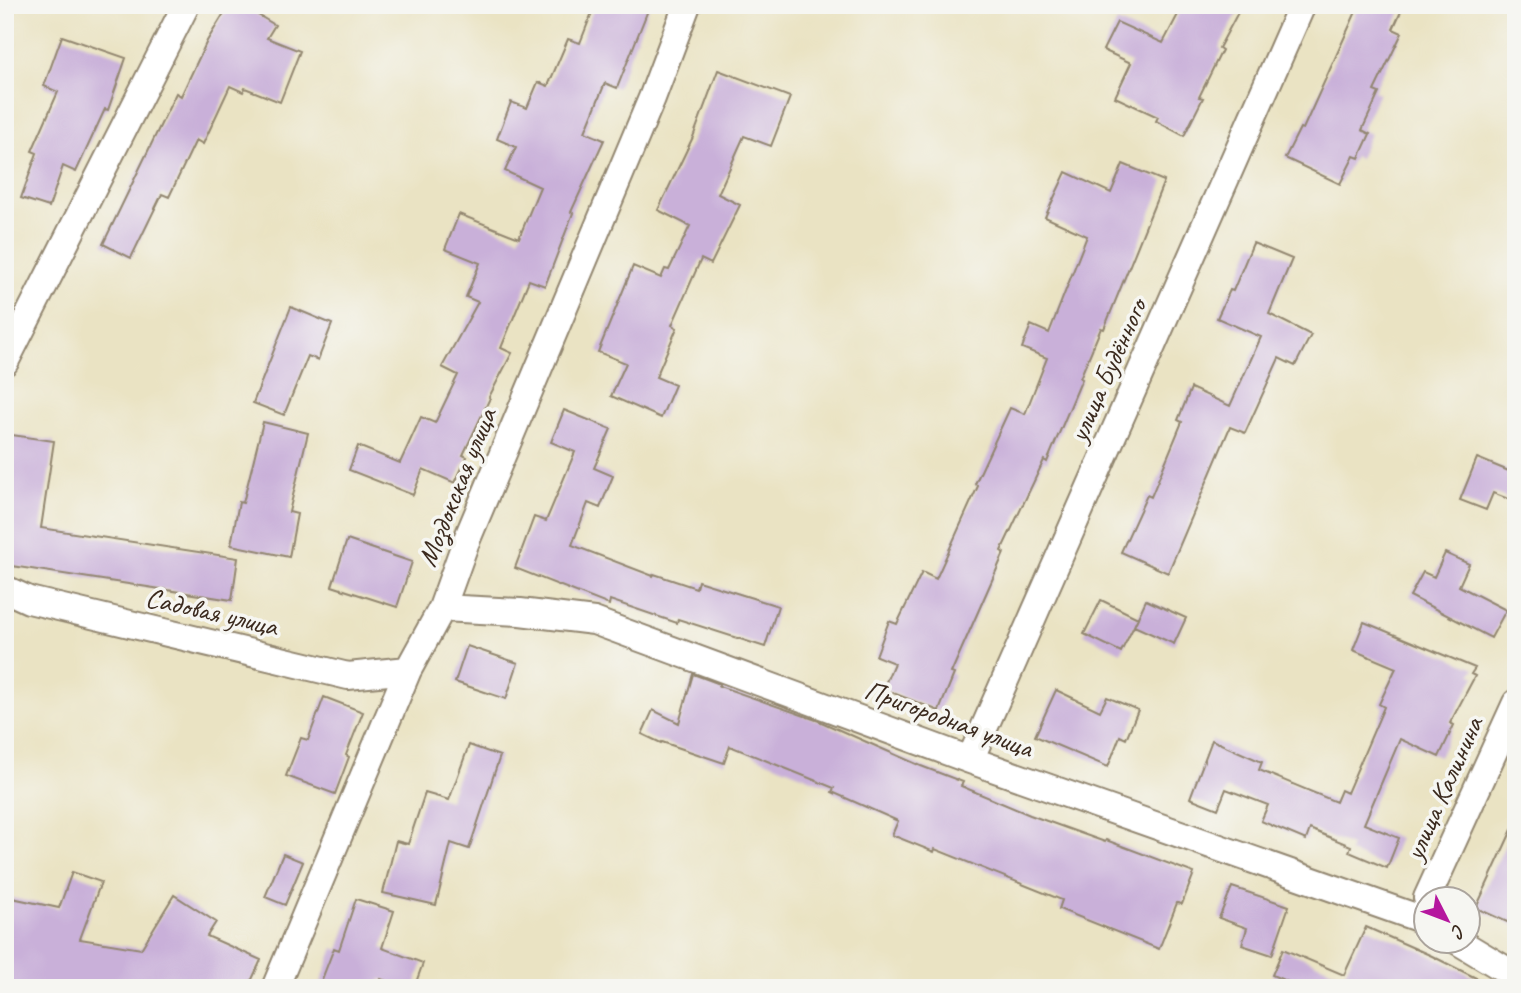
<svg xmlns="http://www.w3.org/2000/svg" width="1521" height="993" viewBox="0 0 1521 993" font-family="Caveat,sans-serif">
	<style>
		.building { fill: #c9b0d9 }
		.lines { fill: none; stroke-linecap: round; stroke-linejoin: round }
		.street-casing { stroke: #928670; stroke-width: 30 }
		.street { stroke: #fff; stroke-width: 26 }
		.labels { text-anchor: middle; stroke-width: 7; stroke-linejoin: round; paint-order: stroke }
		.street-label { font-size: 28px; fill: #3b2a1e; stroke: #f6f6f2 }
	</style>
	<rect width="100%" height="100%" fill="#f6f6f2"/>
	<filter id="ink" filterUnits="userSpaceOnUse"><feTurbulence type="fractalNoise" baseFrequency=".0143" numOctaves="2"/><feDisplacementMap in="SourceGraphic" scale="14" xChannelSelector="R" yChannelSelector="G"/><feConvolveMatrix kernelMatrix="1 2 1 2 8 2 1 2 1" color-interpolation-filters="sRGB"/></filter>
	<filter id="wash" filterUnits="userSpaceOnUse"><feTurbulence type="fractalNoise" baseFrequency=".00686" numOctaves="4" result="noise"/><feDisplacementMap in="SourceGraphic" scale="28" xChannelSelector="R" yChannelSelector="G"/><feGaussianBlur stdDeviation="1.57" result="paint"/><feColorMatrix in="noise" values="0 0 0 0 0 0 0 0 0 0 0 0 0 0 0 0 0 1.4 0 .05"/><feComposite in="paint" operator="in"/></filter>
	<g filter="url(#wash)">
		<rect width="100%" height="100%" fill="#eae3c3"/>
		<g id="blocks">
			<path class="building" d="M 229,5 L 241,5 L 275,25 L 267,38 L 300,51 L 280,102 L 245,88 L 243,92 L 230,86 L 203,144 L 196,140 L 169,197 L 162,194 L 131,258 L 103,244 L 176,93 L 181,96 L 207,41 Z
				M 595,5 L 650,5 L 617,88 L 605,83 L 585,132 L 604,140 L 571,212 L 573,213 L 545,286 L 529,280 L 501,348 L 512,353 L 489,397 L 490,398 L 463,455 L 467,457 L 455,483 L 423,469 L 413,495 L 349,470 L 358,446 L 400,463 L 421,417 L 435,423 L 458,375 L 442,367 L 478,302 L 466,297 L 480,263 L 445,249 L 459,214 L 519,238 L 540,187 L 505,171 L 516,147 L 497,139 L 511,102 L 527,108 L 538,82 L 548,86 L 568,39 L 580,43 Z
				M 1183,5 L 1242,5 L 1219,48 L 1222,50 L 1199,97 L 1203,98 L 1184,136 L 1156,121 L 1158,117 L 1115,97 L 1131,63 L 1103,50 L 1117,22 L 1163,43 Z
				M 1359,5 L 1404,5 L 1393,29 L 1402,33 L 1374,91 L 1379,93 L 1362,130 L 1370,134 L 1359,158 L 1354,156 L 1340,184 L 1285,158 L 1300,128 L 1303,129 Z
				M 62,36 L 126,58 L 108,110 L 105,109 L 76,172 L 63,166 L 49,207 L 21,198 L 37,153 L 32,151 L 58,92 L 44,86 Z
				M 718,70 L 790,97 L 771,146 L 744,136 L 718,194 L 740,205 L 711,264 L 701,259 L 672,325 L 677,328 L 656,377 L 675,385 L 661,418 L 611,396 L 626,363 L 598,352 L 633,266 L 661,278 L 665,269 L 669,270 L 690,226 L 658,210 L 693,137 Z
				M 1123,164 L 1164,181 L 1104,329 L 1101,328 L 1080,378 L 1082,379 L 1047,462 L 1044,460 L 1001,551 L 1004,553 L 951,673 L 954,674 L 939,711 L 883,689 L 894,663 L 876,656 L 889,621 L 897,624 L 922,572 L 936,579 L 978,486 L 975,484 L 1010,408 L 1025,414 L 1047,358 L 1022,348 L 1031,325 L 1049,333 L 1087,236 L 1045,217 L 1066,172 L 1111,193 Z
				M 1253,243 L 1292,259 L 1269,314 L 1311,335 L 1295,366 L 1279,358 L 1245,433 L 1230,427 L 1168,573 L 1121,552 L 1147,495 L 1151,497 L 1182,422 L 1178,420 L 1191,388 L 1230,406 L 1261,337 L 1217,318 L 1230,290 L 1233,291 Z
				M 291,307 L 332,324 L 318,360 L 308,356 L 284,415 L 253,403 Z
				M 564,410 L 611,429 L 594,468 L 613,476 L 600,508 L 588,503 L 572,545 L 653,576 L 654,574 L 696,588 L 698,581 L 778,606 L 765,647 L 678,619 L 677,623 L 610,600 L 609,605 L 515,568 L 534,517 L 546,521 L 575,452 L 551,442 Z
				M 263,422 L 308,433 L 289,512 L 297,514 L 289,557 L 231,545 L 239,502 L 243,503 Z
				M 5,434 L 54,441 L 41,528 L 238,558 L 232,600 L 5,565 Z
				M 1477,458 L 1516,474 L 1516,502 L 1493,493 L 1486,510 L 1460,500 Z
				M 347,540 L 412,562 L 397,607 L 332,586 Z
				M 1445,553 L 1469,564 L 1459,586 L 1506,610 L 1491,638 L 1410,596 L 1423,572 L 1434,577 Z
				M 1101,600 L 1138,618 L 1121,652 L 1084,634 Z
				M 1146,600 L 1186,618 L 1174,644 L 1134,626 Z
				M 1364,622 L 1475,668 L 1471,674 L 1475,676 L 1450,723 L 1454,725 L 1439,757 L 1400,739 L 1364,824 L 1399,838 L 1387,868 L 1349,852 L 1351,846 L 1310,829 L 1306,840 L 1261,821 L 1268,805 L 1226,789 L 1218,809 L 1190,798 L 1212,740 L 1262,762 L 1259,770 L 1336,802 L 1341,790 L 1347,793 L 1384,707 L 1379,704 L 1396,668 L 1353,650 Z
				M 467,646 L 518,663 L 506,699 L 455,682 Z
				M 693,674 L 720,684 L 719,686 L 819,721 L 921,766 L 963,782 L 961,786 L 1030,815 L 1105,842 L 1106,840 L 1194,873 L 1182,904 L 1177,903 L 1159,949 L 1059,909 L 1062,900 L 935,849 L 934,852 L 892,835 L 898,821 L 832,792 L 834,788 L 730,746 L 724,763 L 662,742 L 661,743 L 642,734 L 653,710 L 679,723 Z
				M 1056,690 L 1100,711 L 1107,697 L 1138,710 L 1126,739 L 1120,736 L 1108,767 L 1035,736 Z
				M 324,697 L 363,712 L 346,755 L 349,757 L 335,794 L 286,776 L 301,738 L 308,740 Z
				M 469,745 L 500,756 L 469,849 L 451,843 L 436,905 L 383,893 L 396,841 L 408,844 L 425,793 L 449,800 Z
				M 1516,821 L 1516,926 L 1476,908 Z
				M 283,854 L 303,862 L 285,905 L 265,897 Z
				M 72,872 L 101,882 L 80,939 L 141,949 L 174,895 L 216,922 L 207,936 L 261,960 L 248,988 L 5,988 L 5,933 L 12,898 L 59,908 Z
				M 1232,887 L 1289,906 L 1272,955 L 1242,945 L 1247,928 L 1219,918 Z
				M 356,899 L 394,911 L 382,948 L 423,963 L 414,988 L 405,988 L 381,979 L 378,988 L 337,988 L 321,982 L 334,948 L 339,950 Z
				M 1366,927 L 1432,956 L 1496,988 L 1302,988 L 1272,975 L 1283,949 L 1344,975 Z"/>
		</g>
	</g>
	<g filter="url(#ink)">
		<use href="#blocks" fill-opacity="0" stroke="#928670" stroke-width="2"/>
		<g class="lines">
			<defs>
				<path id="street" d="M 5,362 L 186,5
					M 5,589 L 29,600 L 348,676 L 408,670
					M 442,608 L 520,612 L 594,621 L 970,760 L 1418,918 L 1426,923
					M 970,760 L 1302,5
					M 1427,898 L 1516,703
					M 1456,940 L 1516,976
					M 275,988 L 408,670 L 442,608 L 465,544 L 652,98 L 687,5"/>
			</defs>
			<use href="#street" class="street-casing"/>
			<use href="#street" class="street"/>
		</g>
	</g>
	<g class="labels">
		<g class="street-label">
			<text transform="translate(1107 370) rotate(-66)" y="10">улица Будённого</text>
			<text transform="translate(456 487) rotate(-68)" y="10">Моздокская улица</text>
			<text transform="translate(212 611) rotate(13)" y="10">Садовая улица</text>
			<text transform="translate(949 718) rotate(20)" y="10">Пригородная улица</text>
			<text transform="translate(1443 788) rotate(-66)" y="10">улица Калинина</text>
		</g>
	</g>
	<rect width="1521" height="993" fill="none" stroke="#f6f6f2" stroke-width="28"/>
	<g transform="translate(1447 920) rotate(132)"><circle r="33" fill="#f6f6f2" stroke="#aba49d" stroke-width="2"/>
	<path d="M0-5L12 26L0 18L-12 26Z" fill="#b5179e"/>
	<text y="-10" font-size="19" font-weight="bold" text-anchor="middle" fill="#3b2a1e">С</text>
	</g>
</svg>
